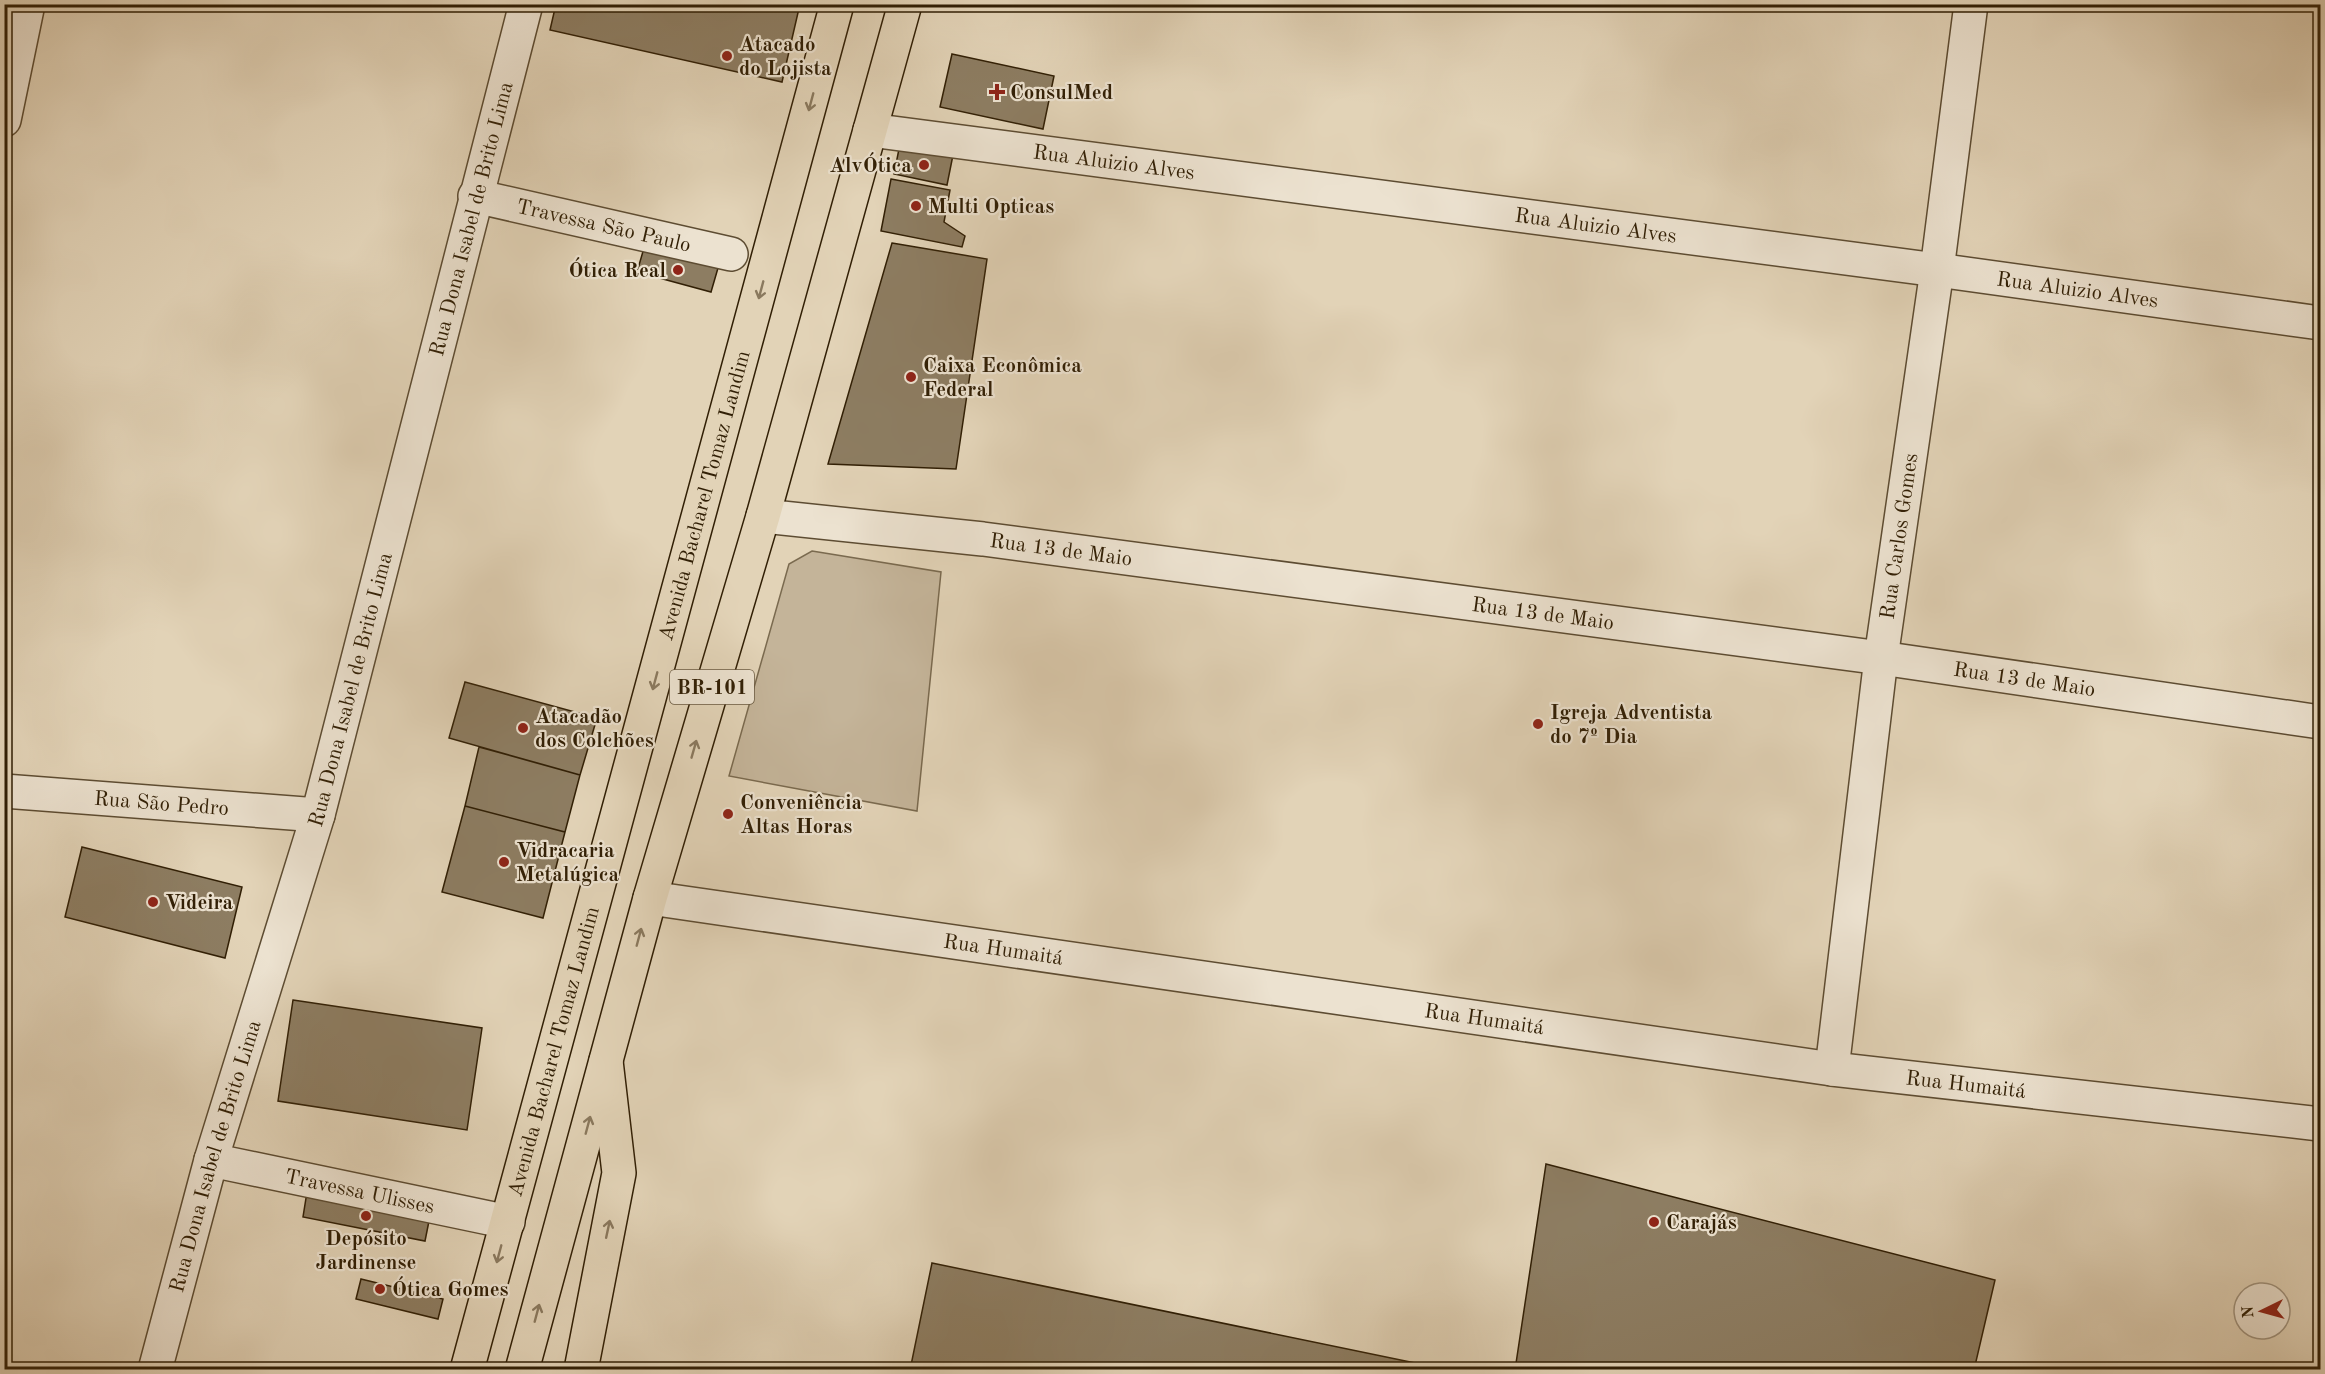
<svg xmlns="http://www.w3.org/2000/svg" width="2325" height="1374" viewBox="0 0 2325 1374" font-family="'Old Standard TT',serif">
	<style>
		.green { fill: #c4b499; stroke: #7a6a4f; stroke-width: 1.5 }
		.building { fill: #8d7d62; stroke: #311f05; stroke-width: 1.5 }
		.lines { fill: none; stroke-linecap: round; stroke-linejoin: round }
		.minor-casing { stroke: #5d4c32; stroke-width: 36 }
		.major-casing { stroke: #311f05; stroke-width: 36 }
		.highway-casing { stroke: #311f05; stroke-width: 36 }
		.minor { stroke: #ece2d0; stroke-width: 33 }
		.major { stroke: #e2d3b7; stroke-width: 33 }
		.highway { stroke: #e2d3b7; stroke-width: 33 }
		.oneway { stroke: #8a795e }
		.poi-dot { fill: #8f2418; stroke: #ece2d0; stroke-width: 2 }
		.labels { text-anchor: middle; stroke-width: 4.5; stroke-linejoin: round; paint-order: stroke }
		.shield { fill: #ece2d0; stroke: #695a42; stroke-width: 1.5 }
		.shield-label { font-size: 20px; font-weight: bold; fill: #311f05 }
		.poi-label { font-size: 21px; font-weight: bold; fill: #311f05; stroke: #ece2d0; text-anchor: start }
		.street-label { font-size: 21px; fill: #311f05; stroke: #ece2d0 }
	</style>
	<rect width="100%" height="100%" fill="#e2d3b7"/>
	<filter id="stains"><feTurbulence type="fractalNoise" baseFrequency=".00333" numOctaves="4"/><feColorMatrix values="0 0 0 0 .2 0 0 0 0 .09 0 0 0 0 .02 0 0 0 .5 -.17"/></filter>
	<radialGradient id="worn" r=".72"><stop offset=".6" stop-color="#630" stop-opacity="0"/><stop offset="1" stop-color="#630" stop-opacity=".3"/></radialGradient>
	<path class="green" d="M 812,551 L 941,572 L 917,811 L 729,776 L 789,564 Z"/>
	<path class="building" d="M 556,4 L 800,4 L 782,82 L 550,30 Z
		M 952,54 L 1054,76 L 1043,129 L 940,107 Z
		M 900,144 L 953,155 L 947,185 L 894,174 Z
		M 891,179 L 950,190 L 944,222 L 965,236 L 962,247 L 881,231 Z
		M 892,243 L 987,259 L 956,469 L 828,464 Z
		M 644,248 L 718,268 L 711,292 L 637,272 Z
		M 465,682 L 597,718 L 580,775 L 449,738 Z
		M 479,747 L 580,775 L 565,832 L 465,806 Z
		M 465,806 L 565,832 L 543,918 L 442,892 Z
		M 82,847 L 242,887 L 225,958 L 65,917 Z
		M 293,1000 L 482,1028 L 467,1130 L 278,1101 Z
		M 1546,1164 L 1995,1280 L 1974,1370 L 1515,1370 Z
		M 307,1192 L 430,1216 L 425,1241 L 303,1217 Z
		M 932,1263 L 1449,1370 L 910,1370 Z
		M 361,1279 L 443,1299 L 438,1319 L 356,1299 Z"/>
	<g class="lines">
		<defs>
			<g id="minor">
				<path d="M 4,120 L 28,4"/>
				<path id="s1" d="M 870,130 L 1937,270 L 2320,323"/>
				<path id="s2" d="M 475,196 L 731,254"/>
				<path id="s3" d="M 763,516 L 983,539 L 1881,658 L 2320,722"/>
				<path id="s4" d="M 4,791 L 318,815"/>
				<path id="s5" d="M 650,898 L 1832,1069 L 2320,1124"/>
				<path id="s6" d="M 1832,1069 L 1881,658 L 1937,270 L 1971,4"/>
				<path id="s7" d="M 211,1160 L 508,1222"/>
				<path id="s8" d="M 155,1370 L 211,1160 L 318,815 L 526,4"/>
			</g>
			<path id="major" d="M 581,1370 L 619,1173 L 606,1061"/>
			<g id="highway">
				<path id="s9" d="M 467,1370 L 837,4"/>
				<path d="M 522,1370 L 650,898 L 763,516 L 905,4"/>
			</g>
		</defs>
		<use href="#minor" class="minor-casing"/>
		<use href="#major" class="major-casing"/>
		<use href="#highway" class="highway-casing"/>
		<use href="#minor" class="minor"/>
		<use href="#major" class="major"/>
		<use href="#highway" class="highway"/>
	</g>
	<defs><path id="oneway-shaft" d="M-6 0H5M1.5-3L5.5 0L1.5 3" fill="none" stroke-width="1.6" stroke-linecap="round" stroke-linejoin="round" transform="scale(1.5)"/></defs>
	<g class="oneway">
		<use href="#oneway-shaft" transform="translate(811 102) rotate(105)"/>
		<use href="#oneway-shaft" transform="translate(761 290) rotate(105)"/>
		<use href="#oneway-shaft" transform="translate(655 681) rotate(105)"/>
		<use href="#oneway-shaft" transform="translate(694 749) rotate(-74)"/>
		<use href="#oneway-shaft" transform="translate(639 937) rotate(-75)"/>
		<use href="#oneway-shaft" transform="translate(588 1125) rotate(-75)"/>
		<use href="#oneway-shaft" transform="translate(608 1229) rotate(-78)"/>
		<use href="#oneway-shaft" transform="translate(499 1254) rotate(105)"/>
		<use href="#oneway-shaft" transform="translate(537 1313) rotate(-75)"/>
	</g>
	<g class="poi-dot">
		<circle cx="727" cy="56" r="6"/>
		<path d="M994 83h6v6h6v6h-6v6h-6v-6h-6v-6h6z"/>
		<circle cx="924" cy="165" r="6"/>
		<circle cx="916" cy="206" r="6"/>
		<circle cx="678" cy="270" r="6"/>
		<circle cx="911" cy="377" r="6"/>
		<circle cx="1538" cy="724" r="6"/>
		<circle cx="523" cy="728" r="6"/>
		<circle cx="728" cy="814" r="6"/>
		<circle cx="504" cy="862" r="6"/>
		<circle cx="153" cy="902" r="6"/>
		<circle cx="366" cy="1216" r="6"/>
		<circle cx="1654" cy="1222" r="6"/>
		<circle cx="380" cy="1289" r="6"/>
	</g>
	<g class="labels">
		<rect class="shield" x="670" y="670" width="84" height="34" rx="4.5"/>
		<g class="shield-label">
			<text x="712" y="694">BR-101</text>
		</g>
		<g class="poi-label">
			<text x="739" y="51">Atacado<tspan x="739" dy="24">do Lojista</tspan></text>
			<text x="1010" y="99">ConsulMed</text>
			<text x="912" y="172" text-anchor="end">AlvÓtica</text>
			<text x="928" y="213">Multi Opticas</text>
			<text x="666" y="277" text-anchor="end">Ótica Real</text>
			<text x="923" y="372">Caixa Econômica<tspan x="923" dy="24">Federal</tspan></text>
			<text x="1550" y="719">Igreja Adventista<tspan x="1550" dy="24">do 7º Dia</tspan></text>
			<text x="535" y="723">Atacadão<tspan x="535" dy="24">dos Colchões</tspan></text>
			<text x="740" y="809">Conveniência<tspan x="740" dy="24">Altas Horas</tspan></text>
			<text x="516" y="857">Vidracaria<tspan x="516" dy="24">Metalúgica</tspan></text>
			<text x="165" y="909">Videira</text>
			<text x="1666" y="1229">Carajás</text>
			<text x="366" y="1245" text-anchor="middle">Depósito<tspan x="366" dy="24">Jardinense</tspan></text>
			<text x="392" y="1296">Ótica Gomes</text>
		</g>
		<g class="street-label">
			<text dy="7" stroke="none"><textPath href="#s1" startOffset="246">Rua Aluizio Alves</textPath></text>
			<text dy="7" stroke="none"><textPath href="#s8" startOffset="1194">Rua Dona Isabel de Brito Lima</textPath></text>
			<text dy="7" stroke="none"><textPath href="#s2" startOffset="132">Travessa São Paulo</textPath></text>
			<text dy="7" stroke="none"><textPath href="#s1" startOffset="732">Rua Aluizio Alves</textPath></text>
			<text dy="7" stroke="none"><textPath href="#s1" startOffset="1218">Rua Aluizio Alves</textPath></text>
			<text dy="7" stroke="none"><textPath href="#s9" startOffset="906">Avenida Bacharel Tomaz Landim</textPath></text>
			<text dy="7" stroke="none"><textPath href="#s6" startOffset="537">Rua Carlos Gomes</textPath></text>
			<text dy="7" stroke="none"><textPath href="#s3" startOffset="300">Rua 13 de Maio</textPath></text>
			<text dy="7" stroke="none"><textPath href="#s3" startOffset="786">Rua 13 de Maio</textPath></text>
			<text dy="7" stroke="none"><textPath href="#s3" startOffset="1272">Rua 13 de Maio</textPath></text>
			<text dy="7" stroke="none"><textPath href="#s8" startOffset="708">Rua Dona Isabel de Brito Lima</textPath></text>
			<text dy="7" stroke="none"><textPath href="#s4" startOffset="158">Rua São Pedro</textPath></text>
			<text dy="7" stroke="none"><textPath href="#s5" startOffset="357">Rua Humaitá</textPath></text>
			<text dy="7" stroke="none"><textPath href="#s5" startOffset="843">Rua Humaitá</textPath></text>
			<text dy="7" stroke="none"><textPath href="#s9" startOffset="330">Avenida Bacharel Tomaz Landim</textPath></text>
			<text dy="7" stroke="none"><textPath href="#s5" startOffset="1329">Rua Humaitá</textPath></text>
			<text dy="7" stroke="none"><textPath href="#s8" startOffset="222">Rua Dona Isabel de Brito Lima</textPath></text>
			<text dy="7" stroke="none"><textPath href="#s7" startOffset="152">Travessa Ulisses</textPath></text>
		</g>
	</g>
	<rect width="2325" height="1374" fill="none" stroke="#e2d3b7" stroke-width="24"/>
	<rect x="6" y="6" width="2313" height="1362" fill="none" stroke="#311f05" stroke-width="3"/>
	<rect x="12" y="12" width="2301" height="1350" fill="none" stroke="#311f05" stroke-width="1.5"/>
	<g transform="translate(2262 1311) rotate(265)"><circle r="28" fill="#ece2d0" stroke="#a1947f" stroke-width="1.5"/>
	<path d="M0-4.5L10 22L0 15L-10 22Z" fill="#8f2418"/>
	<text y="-9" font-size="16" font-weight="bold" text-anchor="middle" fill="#311f05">N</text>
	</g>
	<rect width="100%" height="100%" filter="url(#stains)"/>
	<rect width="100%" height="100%" fill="url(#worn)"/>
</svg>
